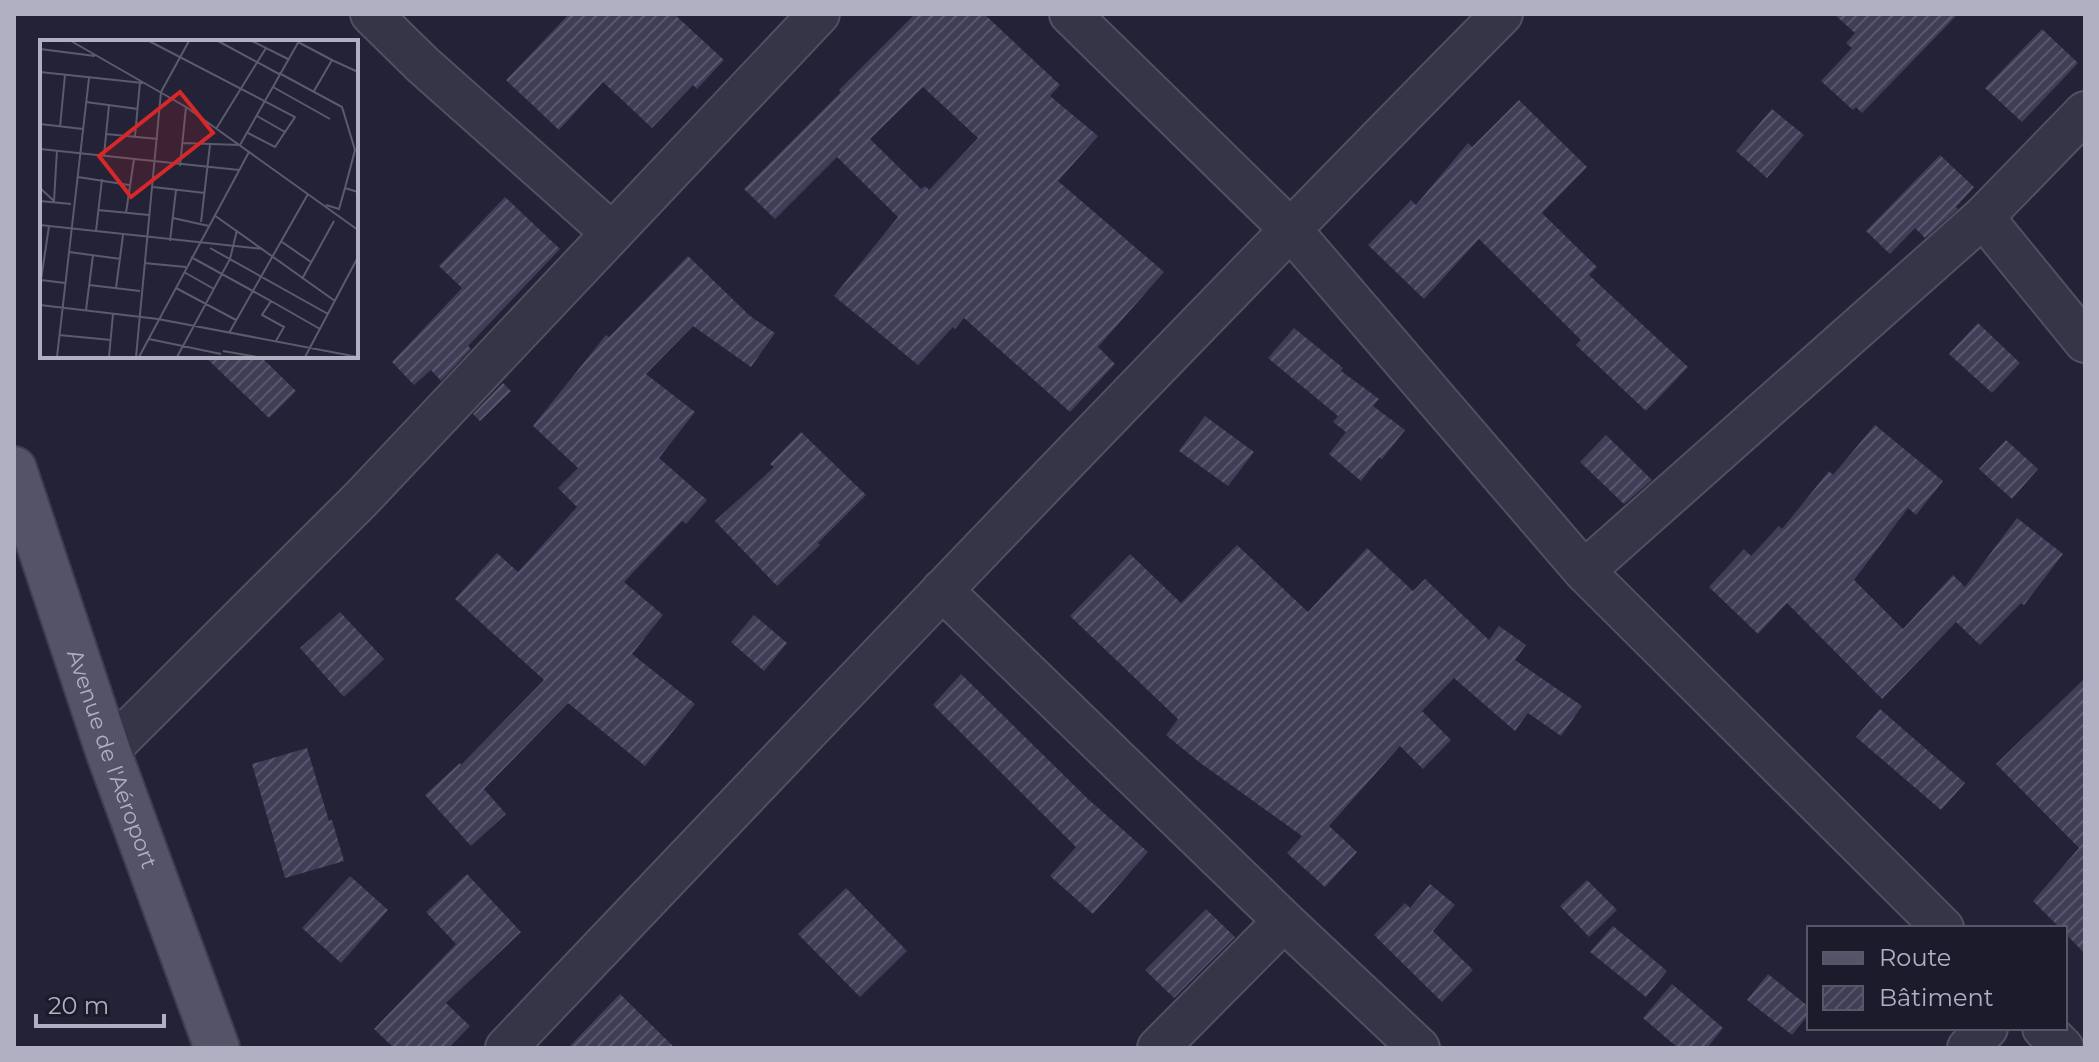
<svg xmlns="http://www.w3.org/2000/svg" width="2099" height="1062" viewBox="0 0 2099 1062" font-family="Montserrat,sans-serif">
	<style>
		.building { fill: url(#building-hatch); fill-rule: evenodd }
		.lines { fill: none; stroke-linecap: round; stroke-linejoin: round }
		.street-casing { stroke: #515061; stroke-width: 44 }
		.primary-casing { stroke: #3f3e50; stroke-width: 48 }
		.street { stroke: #363547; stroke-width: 40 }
		.primary { stroke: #545367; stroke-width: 44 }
		.labels { text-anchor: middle; stroke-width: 7; stroke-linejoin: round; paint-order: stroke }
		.street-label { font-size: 22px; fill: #b1b0c3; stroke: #1b1b2b }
		.inset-road { fill: none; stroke: #5c5b6e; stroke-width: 2 }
		.view { fill: #d62828; fill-opacity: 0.15; stroke: #d62828; stroke-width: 4 }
		.inset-edge { fill: none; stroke: #b1b0c3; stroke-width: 4 }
	</style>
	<defs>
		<pattern id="building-hatch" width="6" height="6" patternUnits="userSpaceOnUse" patternTransform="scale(2)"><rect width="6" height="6" fill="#3f3e56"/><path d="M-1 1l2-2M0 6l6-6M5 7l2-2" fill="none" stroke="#58576d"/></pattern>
	</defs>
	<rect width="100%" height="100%" fill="#232236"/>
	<path class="building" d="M 569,14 L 674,14 L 724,60 L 697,89 L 693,85 L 652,128 L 603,82 L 559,130 L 506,80 Z
		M 915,14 L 984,14 L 1060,85 L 1050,96 L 1098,136 L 1058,181 L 1164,272 L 1098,347 L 1115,364 L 1070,412 L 964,318 L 955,329 L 953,327 L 918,365 L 834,296 L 898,217 L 837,157 L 775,219 L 744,189 L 841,92 L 839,90 ZM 923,87 L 978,138 L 929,190 L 925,186 L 921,189 L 870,139 Z
		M 1834,14 L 1958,14 L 1862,113 L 1856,107 L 1853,110 L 1821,81 L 1852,48 L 1846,43 L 1855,33 Z
		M 2042,29 L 2078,63 L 2022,122 L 1985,88 Z
		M 1519,100 L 1587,167 L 1542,213 L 1597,267 L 1589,275 L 1688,367 L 1646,411 L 1576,345 L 1581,340 L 1479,239 L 1424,299 L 1368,245 L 1411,200 L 1416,205 L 1468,143 L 1472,147 Z
		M 1772,109 L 1804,135 L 1767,178 L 1736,151 Z
		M 1940,155 L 1974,187 L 1956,207 L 1958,209 L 1925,238 L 1915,228 L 1890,254 L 1866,231 Z
		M 505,197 L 560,249 L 468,346 L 471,349 L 441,381 L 431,370 L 414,385 L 392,362 L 462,288 L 439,266 Z
		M 688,256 L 750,316 L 775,333 L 751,367 L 693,326 L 646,374 L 695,412 L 659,458 L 707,500 L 686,524 L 682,521 L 624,582 L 663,615 L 632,654 L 695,704 L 645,766 L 568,703 L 484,789 L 506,814 L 471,846 L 425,795 L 460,763 L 461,765 L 544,680 L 455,599 L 497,553 L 518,572 L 577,507 L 558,488 L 578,468 L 533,426 L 606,335 L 609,337 Z
		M 1978,323 L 2020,363 L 1992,393 L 1949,354 Z
		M 1294,328 L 1343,368 L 1341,371 L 1379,399 L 1373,406 L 1405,430 L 1382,459 L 1379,458 L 1361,481 L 1329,454 L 1346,432 L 1333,422 L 1338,416 L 1268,358 Z
		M 204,356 L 260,356 L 296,391 L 269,418 Z
		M 503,383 L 511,391 L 480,421 L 473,414 Z
		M 1205,416 L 1254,452 L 1228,486 L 1179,451 Z
		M 1875,425 L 1943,481 L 1916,515 L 1908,508 L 1854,580 L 1903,629 L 1953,575 L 1965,587 L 2017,518 L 2063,554 L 2024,605 L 2021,603 L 1980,645 L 1956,622 L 1882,699 L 1787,603 L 1758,634 L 1709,587 L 1744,549 L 1751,556 L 1779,526 L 1782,529 L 1829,471 L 1833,475 Z
		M 801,432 L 866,495 L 818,543 L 820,545 L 777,586 L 715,521 L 774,467 L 770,464 Z
		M 1606,435 L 1652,480 L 1624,504 L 1580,462 Z
		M 2006,440 L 2038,469 L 2012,499 L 1979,469 Z
		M 1237,545 L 1308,612 L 1367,548 L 1413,591 L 1425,579 L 1489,640 L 1499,626 L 1526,645 L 1515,660 L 1582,706 L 1561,736 L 1528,713 L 1515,731 L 1454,678 L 1422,711 L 1451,740 L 1423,769 L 1400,746 L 1329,826 L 1357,852 L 1325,887 L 1287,853 L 1302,836 L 1199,762 L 1166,735 L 1178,719 L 1070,616 L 1130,554 L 1181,603 Z
		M 340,612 L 384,659 L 344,697 L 300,648 Z
		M 754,615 L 787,643 L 764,671 L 731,642 Z
		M 961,674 L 1088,799 L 1148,852 L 1093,914 L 1050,876 L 1076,847 L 933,705 Z
		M 2085,678 L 2085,954 L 2065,933 L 2065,928 L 2060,928 L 2033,901 L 2079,848 L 1996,764 Z
		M 1880,709 L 1965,783 L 1941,810 L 1856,737 Z
		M 307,748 L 329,821 L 332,820 L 344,861 L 285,878 L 252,764 Z
		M 467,874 L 521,932 L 446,1003 L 470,1026 L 449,1048 L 394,1048 L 374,1029 L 456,944 L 426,912 Z
		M 350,876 L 388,910 L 341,963 L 302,928 Z
		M 1587,880 L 1617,910 L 1589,937 L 1560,906 Z
		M 1430,884 L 1455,905 L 1433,931 L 1473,970 L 1442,1002 L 1374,935 L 1405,903 L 1410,908 Z
		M 846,888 L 907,951 L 860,997 L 798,934 Z
		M 1206,909 L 1235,937 L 1174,998 L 1145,970 Z
		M 1613,926 L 1667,971 L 1646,997 L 1590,952 Z
		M 1768,974 L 1809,1007 L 1809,1014 L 1792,1035 L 1747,1000 Z
		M 1672,984 L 1723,1028 L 1707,1048 L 1678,1048 L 1643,1018 Z
		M 620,994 L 675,1048 L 568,1048 Z"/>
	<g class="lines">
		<defs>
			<path id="street" d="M 371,14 L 423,65 L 612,233
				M 1070,14 L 1290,229 L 1584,571 L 1943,928
				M 1983,217 L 2085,342
				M 1584,571 L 1983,217 L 2085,112
				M 942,590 L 1284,921 L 1419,1048
				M 108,751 L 360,500 L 819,14
				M 2043,1028 L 2063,1048
				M 506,1048 C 836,701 1166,354 1502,14
				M 1158,1048 L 1284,921
				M 1968,1048 L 1987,1028"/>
			<g id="primary">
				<path id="s1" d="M 14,469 L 108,751 L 217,1048"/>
			</g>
		</defs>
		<use href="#street" class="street-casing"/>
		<use href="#primary" class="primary-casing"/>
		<use href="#street" class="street"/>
		<use href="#primary" class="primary"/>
	</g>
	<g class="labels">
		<g class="street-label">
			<text dy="8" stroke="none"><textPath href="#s1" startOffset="306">Avenue de l'Aéroport</textPath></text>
		</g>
	</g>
	<g transform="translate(40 40)">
		<rect width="318" height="318" fill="#232236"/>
		<path class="inset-road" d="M 31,1 L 146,67 L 318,190M 109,1 L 255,77 L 235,107 L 208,93M 178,1 L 239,34M 212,1 L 248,19M 258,2 L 292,20M 0,9 L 55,16M 0,32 L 103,43M 239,33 L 302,67 L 315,110 L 305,148 L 318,152M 233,47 L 290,79M 274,51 L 292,20 L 318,32M 46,62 L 98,69M 217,76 L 245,92M 0,84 L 43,89M 20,87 L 25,35M 176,89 L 226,8M 66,94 L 118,99M 95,96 L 100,42M 142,103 L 200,105 L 259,1M 0,109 L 199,130M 64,115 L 69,65M 140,126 L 146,67M 38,137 L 89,145M 113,147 L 165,153M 0,148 L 14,161 L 17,110M 0,161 L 31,164M 286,165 L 299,169 L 305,148M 58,170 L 109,175M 86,173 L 94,119M 174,175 L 295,261M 133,178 L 169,186M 161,182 L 170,105M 0,185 L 223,209M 56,191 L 62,139M 130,201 L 136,150M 242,202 L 271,222M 170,208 L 288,274M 29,212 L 81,219M 151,217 L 231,261 L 222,275 L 244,287 L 236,301M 104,223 L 146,227M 144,232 L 174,249M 262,239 L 294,181M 1,240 L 9,186M 1,240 L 25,243M 49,245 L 100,251M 76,248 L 83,195M 136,248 L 196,280M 231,261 L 280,289M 0,265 L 118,279 L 318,317M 46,270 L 53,215M 189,293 L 268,154M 19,295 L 71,300M 109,299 L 181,314M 183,311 L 217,317M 17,317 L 49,38M 69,317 L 73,274M 96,317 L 121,52 L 149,1M 99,317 L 209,112M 137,317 L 190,219 L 197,190M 265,317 L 318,217"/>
		<path class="view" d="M 140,52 L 173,93 L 91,157 L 59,116 Z"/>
		<rect width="318" height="318" class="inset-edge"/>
	</g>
	<rect width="2099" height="1062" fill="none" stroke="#b1b0c3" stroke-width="32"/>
	<rect x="1807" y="926" width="260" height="104" fill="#1b1b2b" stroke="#575768" stroke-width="2"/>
	<rect x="1823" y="952" width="40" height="12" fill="#545367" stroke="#575768" stroke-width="2"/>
	<text x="1879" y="966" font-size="24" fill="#b1b0c3">Route</text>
	<rect x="1823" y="986" width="40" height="24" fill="url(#building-hatch)" stroke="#575768" stroke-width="2"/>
	<text x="1879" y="1006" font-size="24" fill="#b1b0c3">Bâtiment</text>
	<path d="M36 1014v12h128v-12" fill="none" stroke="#b1b0c3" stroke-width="4"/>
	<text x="48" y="1014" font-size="24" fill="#b1b0c3" stroke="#1b1b2b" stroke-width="6" paint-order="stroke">20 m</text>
</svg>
